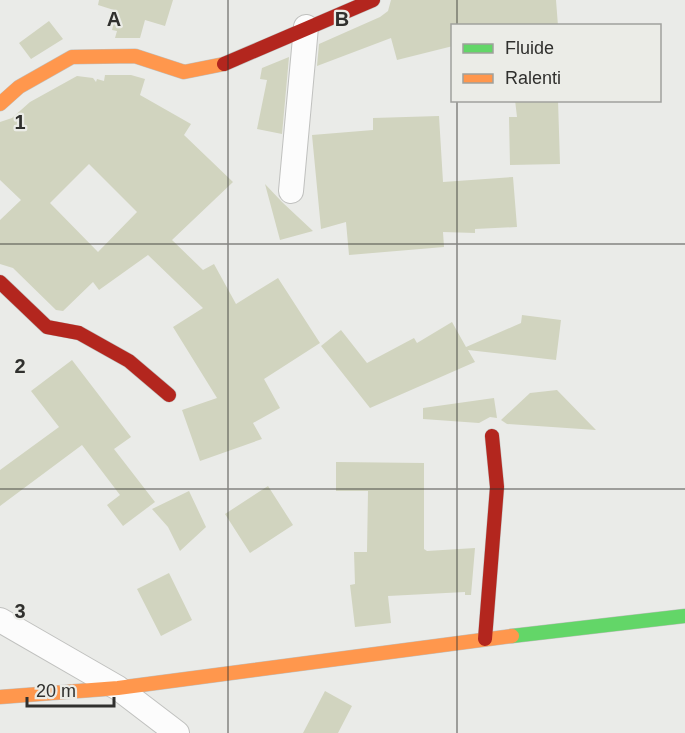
<svg xmlns="http://www.w3.org/2000/svg" width="685" height="733" viewBox="0 0 685 733" font-family="Arial,sans-serif">
	<style>
		.building { fill: #d1d4bf; fill-rule: evenodd }
		.lines { fill: none; stroke-linecap: round; stroke-linejoin: round }
		.street-casing { stroke: #c0c1bf; stroke-width: 26 }
		.fast-casing { stroke: #c0c1bf; stroke-width: 15 }
		.slow-casing { stroke: #c0c1bf; stroke-width: 15 }
		.jam-casing { stroke: #c0c1bf; stroke-width: 15 }
		.street { stroke: #fcfcfc; stroke-width: 24 }
		.fast { stroke: #63d668; stroke-width: 14 }
		.slow { stroke: #ff974d; stroke-width: 14 }
		.jam { stroke: #b3261e; stroke-width: 14 }
		.grid { fill: none; stroke: #30302e; stroke-width: 1.5; stroke-opacity: 0.55 }
		.grid-label { font-size: 20px; text-anchor: middle; font-weight: bold; fill: #30302e; stroke: #ebece7; stroke-width: 4.5; stroke-linejoin: round; paint-order: stroke }
	</style>
	<rect width="100%" height="100%" fill="#eaebe8"/>
	<path class="building" d="M 99,0 L 173,0 L 165,26 L 145,20 L 140,38 L 115,38 L 117,31 L 112,30 L 117,11 L 98,5 Z
		M 391,0 L 556,0 L 558,26 L 453,26 L 453,46 L 397,60 L 391,38 L 317,66 L 319,44 L 380,17 L 388,11 Z
		M 49,21 L 63,39 L 31,59 L 19,43 Z
		M 289,57 L 282,134 L 257,129 L 267,80 L 260,79 L 262,68 Z
		M 105,75 L 131,75 L 145,79 L 140,95 L 191,124 L 184,135 L 233,182 L 172,240 L 203,270 L 214,264 L 236,304 L 278,278 L 320,343 L 264,379 L 280,408 L 253,423 L 262,439 L 200,461 L 182,410 L 217,398 L 173,327 L 203,308 L 148,255 L 99,290 L 93,282 L 63,311 L 56,310 L 13,268 L 0,264 L 0,220 L 21,200 L 0,180 L 0,122 L 12,118 L 30,102 L 77,76 L 93,78 L 96,82 L 97,79 L 104,81 ZM 89,164 L 137,212 L 98,252 L 50,203 Z
		M 515,100 L 558,100 L 560,164 L 510,165 L 509,117 L 517,117 Z
		M 439,116 L 443,182 L 513,177 L 517,227 L 475,229 L 475,233 L 443,232 L 444,247 L 349,255 L 346,222 L 321,229 L 312,135 L 373,130 L 373,118 Z
		M 265,184 L 282,202 L 313,231 L 280,240 Z
		M 522,315 L 561,320 L 556,360 L 468,350 L 475,362 L 370,408 L 321,346 L 341,330 L 367,363 L 414,338 L 417,343 L 452,322 L 466,347 L 521,323 Z
		M 72,360 L 131,437 L 114,449 L 155,502 L 123,526 L 107,505 L 120,495 L 82,445 L 0,506 L 0,470 L 59,427 L 31,391 Z
		M 557,390 L 596,430 L 507,424 L 501,420 L 530,393 Z
		M 494,398 L 497,418 L 490,417 L 479,423 L 423,419 L 423,408 Z
		M 336,462 L 424,463 L 424,549 L 427,551 L 475,548 L 471,595 L 465,595 L 465,592 L 388,596 L 391,623 L 355,627 L 350,585 L 355,584 L 354,552 L 367,552 L 368,491 L 336,491 Z
		M 268,486 L 293,525 L 250,553 L 225,514 Z
		M 189,491 L 206,527 L 180,551 L 168,527 L 152,509 Z
		M 169,573 L 192,620 L 161,636 L 137,589 Z
		M 325,691 L 352,706 L 338,733 L 303,733 Z"/>
	<g class="lines">
		<defs>
			<path id="street" d="M 291,191 L 306,27
				M 0,620 L 118,688 L 177,733"/>
			<path id="fast" d="M 512,636 L 685,616"/>
			<path id="slow" d="M 0,104 L 19,87 L 72,57 L 135,56 L 184,72 L 224,64
				M 0,697 L 118,688 L 512,636"/>
			<path id="jam" d="M 224,64 L 373,0
				M 0,282 L 47,327 L 79,333 L 129,361 L 169,395
				M 485,639 L 497,487 L 492,436"/>
		</defs>
		<use href="#street" class="street-casing"/>
		<use href="#fast" class="fast-casing"/>
		<use href="#slow" class="slow-casing"/>
		<use href="#jam" class="jam-casing"/>
		<use href="#street" class="street"/>
		<use href="#fast" class="fast"/>
		<use href="#slow" class="slow"/>
		<use href="#jam" class="jam"/>
	</g>
	<path class="grid" d="M 228,0 L 228,733M 457,0 L 457,26M 457,100 L 457,733M 0,244 L 685,244M 0,489 L 685,489"/>
	<g class="grid-label">
		<text x="114" y="26">A</text>
		<text x="342" y="26">B</text>
		<text x="20" y="129">1</text>
		<text x="20" y="373">2</text>
		<text x="20" y="618">3</text>
	</g>
	<rect x="451" y="24" width="210" height="78" fill="#ebece7" stroke="#a0a19d" stroke-width="1.5"/>
	<rect x="463" y="44" width="30" height="9" fill="#63d668" stroke="#a0a19d" stroke-width="1.5"/>
	<text x="505" y="54" font-size="18" fill="#30302e">Fluide</text>
	<rect x="463" y="74" width="30" height="9" fill="#ff974d" stroke="#a0a19d" stroke-width="1.5"/>
	<text x="505" y="84" font-size="18" fill="#30302e">Ralenti</text>
	<path d="M27 697v9h87v-9" fill="none" stroke="#30302e" stroke-width="3"/>
	<text x="36" y="697" font-size="18" fill="#30302e" stroke="#ebece7" stroke-width="4.5" paint-order="stroke">20 m</text>
</svg>
